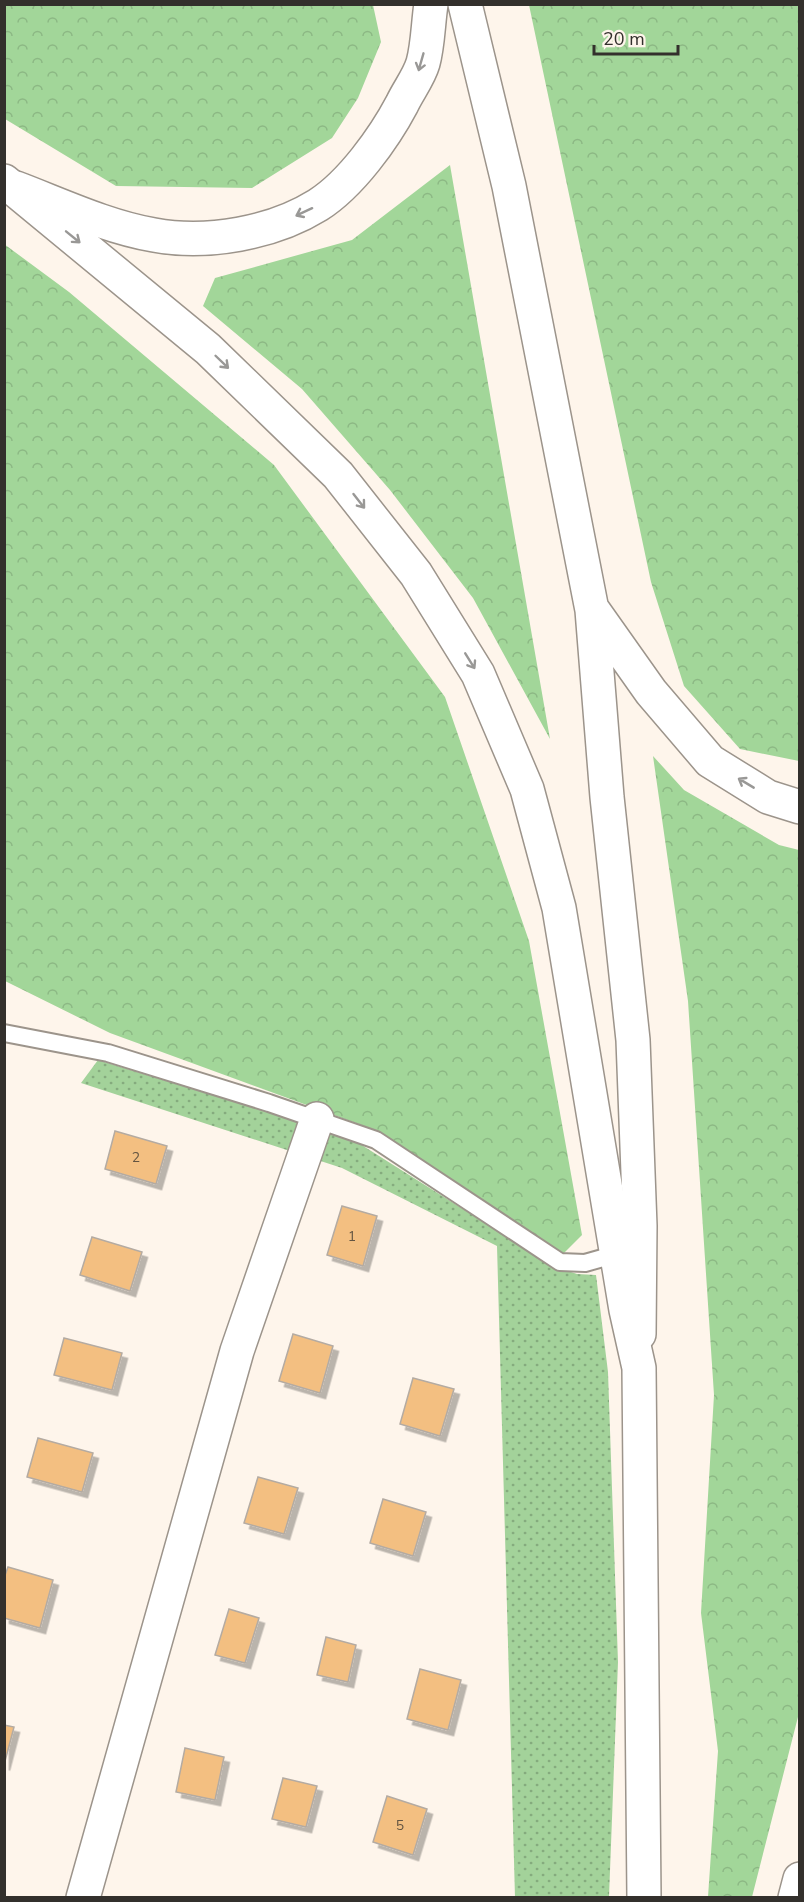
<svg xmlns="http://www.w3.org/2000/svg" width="804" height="1902" viewBox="0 0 804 1902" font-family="'Nunito Sans',sans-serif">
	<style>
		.grass { fill: url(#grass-dots) }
		.forest { fill: url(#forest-crowns) }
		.building { fill: #f3bf81; stroke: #b4aba2; stroke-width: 1.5; filter: url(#shadow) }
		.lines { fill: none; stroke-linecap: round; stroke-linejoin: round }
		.lane-casing { stroke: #9c948b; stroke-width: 20 }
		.street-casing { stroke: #9c948b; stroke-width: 36 }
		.secondary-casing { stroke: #9c948b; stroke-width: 36 }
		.primary-casing { stroke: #9c948b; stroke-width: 36 }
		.lane { stroke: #fff; stroke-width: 16 }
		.street { stroke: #fff; stroke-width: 33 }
		.secondary { stroke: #fff; stroke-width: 33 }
		.primary { stroke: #fff; stroke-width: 33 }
		.oneway { stroke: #999896 }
		.labels { text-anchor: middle; stroke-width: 4.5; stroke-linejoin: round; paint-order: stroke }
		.number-label { font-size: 14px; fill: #635441 }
	</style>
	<defs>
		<pattern id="grass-dots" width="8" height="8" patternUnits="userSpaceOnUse" patternTransform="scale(1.5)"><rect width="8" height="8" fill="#a3d29a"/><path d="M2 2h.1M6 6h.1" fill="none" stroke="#85ab7e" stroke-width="1.8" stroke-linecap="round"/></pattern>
		<pattern id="forest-crowns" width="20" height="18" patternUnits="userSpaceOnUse" patternTransform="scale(1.5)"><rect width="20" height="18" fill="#a2d699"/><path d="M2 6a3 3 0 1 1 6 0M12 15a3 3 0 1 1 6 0" fill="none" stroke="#8cb884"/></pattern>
		<filter id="shadow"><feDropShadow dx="5.5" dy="5.5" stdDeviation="0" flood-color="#0004"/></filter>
	</defs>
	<rect width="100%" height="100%" fill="#fef5eb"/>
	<path class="grass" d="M 98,1060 L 349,1137 L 553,1266 L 577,1274 L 596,1275 L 608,1372 L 618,1662 L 609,1897 L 515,1897 L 497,1246 L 342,1168 L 81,1083 Z"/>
	<path class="forest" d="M 4,5 L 373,5 L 381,42 L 358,98 L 332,138 L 252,188 L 116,186 L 5,119 Z
		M 529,5 L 799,5 L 799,761 L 740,749 L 684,686 L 651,582 Z
		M 450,165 L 550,739 L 473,598 L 390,490 L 302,389 L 203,306 L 215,278 L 352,240 Z
		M 4,244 L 69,292 L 274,465 L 445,697 L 529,941 L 582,1235 L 560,1257 L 375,1130 L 110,1033 L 5,981 Z
		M 653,756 L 684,790 L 779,845 L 799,850 L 799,1713 L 752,1897 L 708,1897 L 718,1751 L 701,1613 L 714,1395 L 688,1001 Z"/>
	<path class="building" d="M 115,1131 L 167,1146 L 156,1184 L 105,1169 Z
		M 342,1206 L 377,1216 L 363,1266 L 327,1255 Z
		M 92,1237 L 142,1252 L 130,1291 L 80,1275 Z
		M 293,1334 L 333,1346 L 320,1393 L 279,1381 Z
		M 64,1338 L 122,1353 L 112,1390 L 54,1375 Z
		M 413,1378 L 454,1389 L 440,1436 L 400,1424 Z
		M 38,1438 L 93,1453 L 82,1492 L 27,1477 Z
		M 258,1477 L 298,1488 L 284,1534 L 244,1523 Z
		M 383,1499 L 426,1512 L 413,1556 L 370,1543 Z
		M 8,1567 L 53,1580 L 40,1628 L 4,1618 L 4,1578 Z
		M 229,1609 L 259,1618 L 245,1663 L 215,1655 Z
		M 326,1637 L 356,1645 L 348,1682 L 317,1675 Z
		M 420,1669 L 461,1680 L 448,1730 L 407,1719 Z
		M 4,1725 L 14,1727 L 4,1765 Z
		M 185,1748 L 224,1757 L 215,1800 L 176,1792 Z
		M 283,1778 L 317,1786 L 306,1827 L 272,1819 Z
		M 387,1796 L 427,1809 L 413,1855 L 373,1842 Z"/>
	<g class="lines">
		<defs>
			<path id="lane" d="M 4,1033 L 108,1053 L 269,1103 L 376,1140 L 560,1262 L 585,1263 L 617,1254"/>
			<path id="street" d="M 83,1898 L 237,1351 L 317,1119"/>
			<path id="secondary" d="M 465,4 L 509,186 L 592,610 L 607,797 L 633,1040 L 640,1226 L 639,1334
				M 16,188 C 61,205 107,227 154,235 C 207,245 273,233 318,205 C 351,184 384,138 402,104 C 408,91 419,77 423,63 C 428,45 428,24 431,4
				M 593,610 L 651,692 L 710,761 L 768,797 L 800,807"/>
			<path id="primary" d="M 4,181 L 208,349 L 338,475 L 416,574 L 478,674 L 527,789 L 559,908 L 626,1310 L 639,1368 L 644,1898
				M 795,1898 L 800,1879"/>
		</defs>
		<use href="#lane" class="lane-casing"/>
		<use href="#street" class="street-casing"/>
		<use href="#secondary" class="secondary-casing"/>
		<use href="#primary" class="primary-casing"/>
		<use href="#lane" class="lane"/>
		<use href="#street" class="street"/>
		<use href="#secondary" class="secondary"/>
		<use href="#primary" class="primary"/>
	</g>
	<defs><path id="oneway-shaft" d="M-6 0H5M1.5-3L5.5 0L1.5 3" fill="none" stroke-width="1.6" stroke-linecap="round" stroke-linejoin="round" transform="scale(1.5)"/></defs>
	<g class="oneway">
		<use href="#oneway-shaft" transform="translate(421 62) rotate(106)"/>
		<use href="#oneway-shaft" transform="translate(304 212) rotate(155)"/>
		<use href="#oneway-shaft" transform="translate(73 237) rotate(39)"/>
		<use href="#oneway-shaft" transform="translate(222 362) rotate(44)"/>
		<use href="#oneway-shaft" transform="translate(359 501) rotate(52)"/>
		<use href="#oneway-shaft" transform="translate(470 661) rotate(58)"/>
		<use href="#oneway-shaft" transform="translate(746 783) rotate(-149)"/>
	</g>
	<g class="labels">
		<g class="number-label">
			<text x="136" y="1162">2</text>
			<text x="352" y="1241">1</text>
			<text x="400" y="1830">5</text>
		</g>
	</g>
	<rect width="804" height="1902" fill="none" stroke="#33302c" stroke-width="12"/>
	<path d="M594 45v9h84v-9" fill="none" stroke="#33302c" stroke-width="3"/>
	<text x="603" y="45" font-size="18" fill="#33302c" stroke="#fef5eb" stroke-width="4.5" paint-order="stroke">20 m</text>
</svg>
